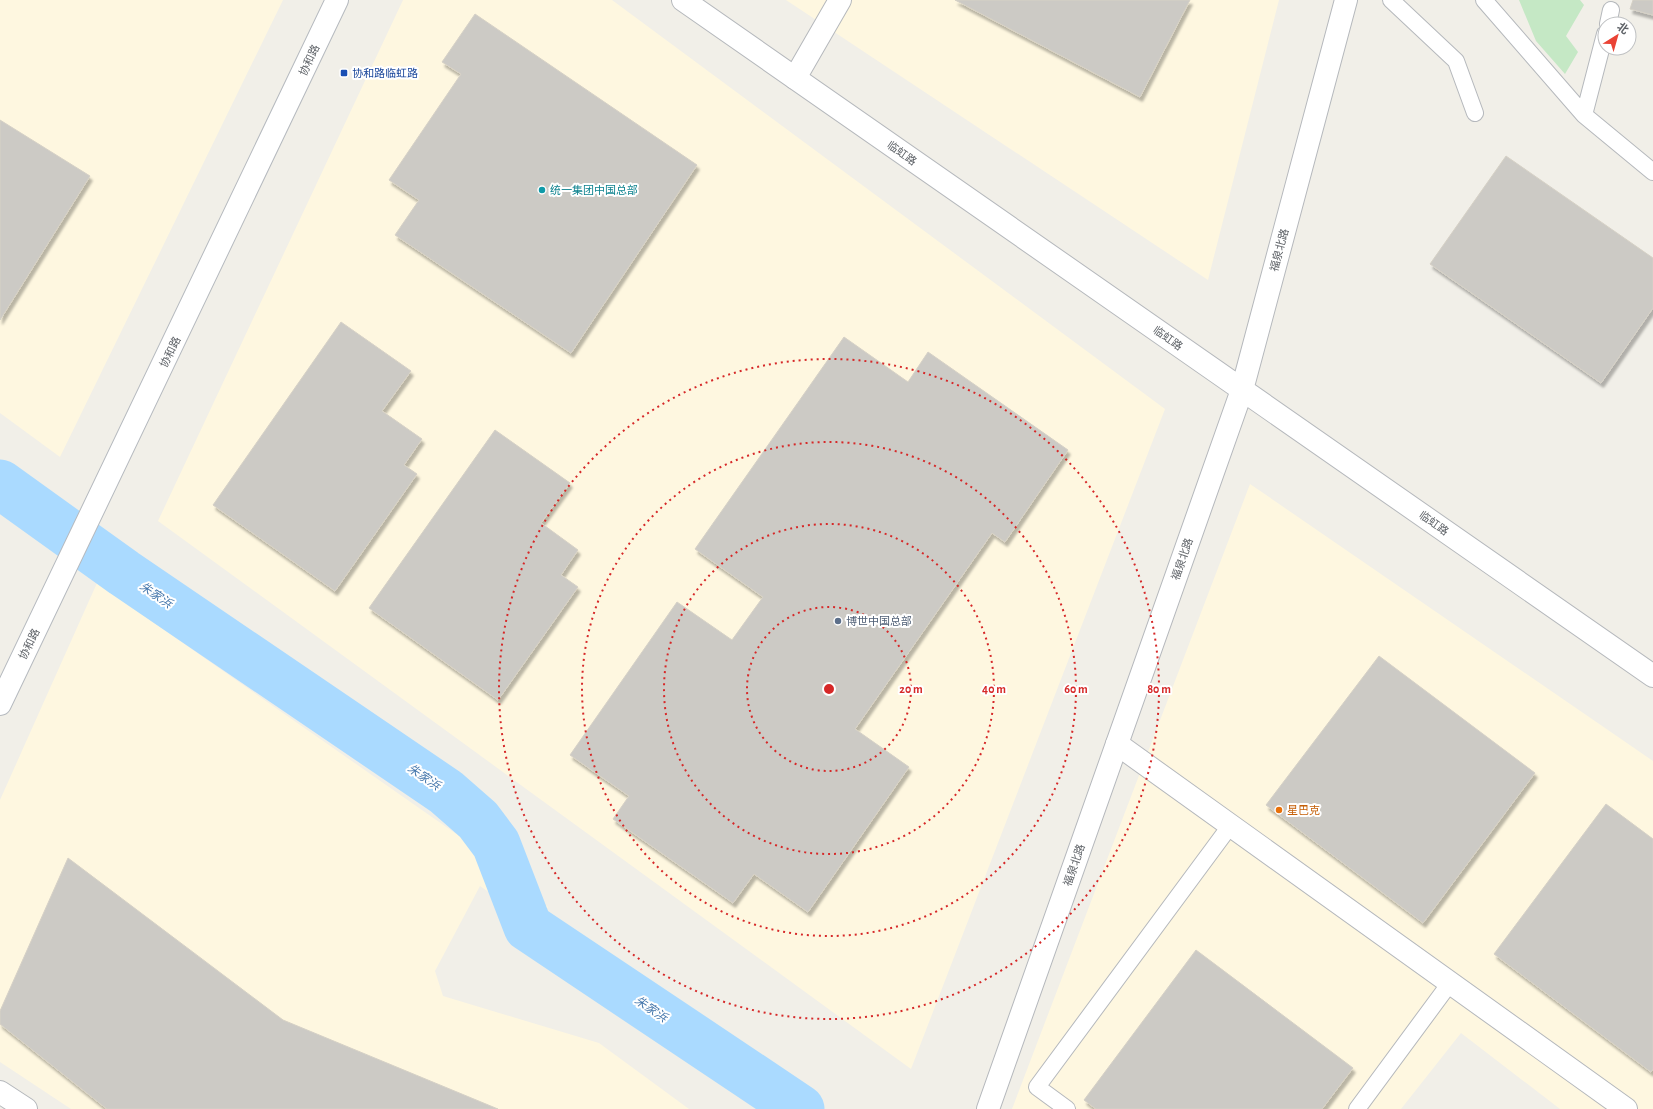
<svg xmlns="http://www.w3.org/2000/svg" width="1653" height="1109" viewBox="0 0 1653 1109" font-family="'Alegreya Sans','Noto Sans SC',sans-serif">
	<style>
		.commercial { fill: #fef7e0 }
		.green { fill: #c5e8c5 }
		.lines { fill: none; stroke-linecap: round; stroke-linejoin: round }
		.river { stroke: #aadaff; stroke-width: 49 }
		.building { fill: #cccac5; stroke: #d6d1c6; filter: url(#shadow) }
		.service-casing { stroke: #b5b8bc; stroke-width: 18 }
		.minor-casing { stroke: #b5b8bc; stroke-width: 24 }
		.tertiary-casing { stroke: #b5b8bc; stroke-width: 24 }
		.secondary-casing { stroke: #b6babf; stroke-width: 24 }
		.service { stroke: #fff; stroke-width: 16 }
		.minor { stroke: #fff; stroke-width: 22 }
		.tertiary { stroke: #fff; stroke-width: 22 }
		.secondary { stroke: #fff; stroke-width: 22 }
		.ring { fill: none; stroke: #d62828; stroke-width: 2; stroke-dasharray: 2 4 }
		.transit-dot { fill: #1a4fb4; stroke: #fff; stroke-width: 1.5 }
		.culture-dot { fill: #0f9aa8; stroke: #fff; stroke-width: 1.5 }
		.service-dot { fill: #5c6f8a; stroke: #fff; stroke-width: 1.5 }
		.food-dot { fill: #e8710a; stroke: #fff; stroke-width: 1.5 }
		.labels { text-anchor: middle; stroke-width: 4; stroke-linejoin: round; paint-order: stroke }
		.street-label { font-size: 11px; fill: #5f6368; stroke: #fff }
		.transit-label { font-size: 11px; fill: #164399; stroke: #fff; text-anchor: start }
		.culture-label { font-size: 11px; fill: #0d838f; stroke: #fff; text-anchor: start }
		.service-label { font-size: 11px; fill: #4e5e75; stroke: #fff; text-anchor: start }
		.food-label { font-size: 11px; fill: #c56008; stroke: #fff; text-anchor: start }
		.water-label { font-size: 12px; font-style: italic; fill: #4174aa; stroke: #fff }
		.centre { fill: #d62828; stroke: #fff; stroke-width: 2 }
		.ring-label { font-size: 12px; text-anchor: middle; font-weight: bold; fill: #d62828; stroke: #fff; stroke-width: 4; stroke-linejoin: round; paint-order: stroke }
	</style>
	<defs>
		<filter id="shadow"><feDropShadow dx="2.5" dy="4.5" stdDeviation="1" flood-color="#0004"/></filter>
	</defs>
	<rect width="100%" height="100%" fill="#f1efe8"/>
	<path class="commercial" d="M 0,0 L 283,0 L 60,457 L 0,413 Z
		M 403,0 L 612,0 L 1165,409 L 911,1069 L 158,521 Z
		M 786,0 L 1279,0 L 1208,280 Z
		M 1250,484 L 1653,761 L 1653,1109 L 1560,1109 L 1461,1033 L 1401,1109 L 1012,1109 Z
		M 97,583 L 462,838 L 548,907 L 534,924 L 480,886 L 435,971 L 443,996 L 599,1043 L 689,1109 L 71,1109 L 0,1062 L 0,800 Z"/>
	<path class="green" d="M 1519,0 L 1580,0 L 1584,5 L 1566,36 L 1578,52 L 1565,74 L 1536,41 Z"/>
	<g class="lines">
		<path class="river" d="M 0,484 L 124,573 L 446,792 L 478,820 L 496,844 L 528,927 L 800,1109"/>
	</g>
	<path class="building" d="M 955,0 L 1190,0 L 1140,97 Z
		M 1633,0 L 1653,0 L 1653,15 L 1630,9 Z
		M 475,14 L 697,165 L 571,353 L 395,235 L 419,200 L 389,180 L 461,74 L 442,62 Z
		M 0,120 L 90,176 L 0,320 Z
		M 1506,156 L 1653,258 L 1653,308 L 1601,383 L 1430,264 Z
		M 341,322 L 411,371 L 382,411 L 422,439 L 404,465 L 417,474 L 335,591 L 213,505 Z
		M 844,337 L 908,382 L 928,352 L 1068,450 L 1005,542 L 992,533 L 855,729 L 909,767 L 808,912 L 754,874 L 733,903 L 613,819 L 629,796 L 570,755 L 677,602 L 732,640 L 763,597 L 695,549 Z
		M 495,430 L 570,483 L 541,523 L 578,550 L 561,575 L 578,587 L 498,700 L 369,608 Z
		M 1379,656 L 1535,773 L 1423,923 L 1266,805 Z
		M 1606,804 L 1653,839 L 1653,1069 L 1651,1072 L 1494,954 Z
		M 68,858 L 283,1020 L 498,1109 L 107,1109 L 0,1024 L 0,1011 Z
		M 1196,950 L 1353,1068 L 1322,1109 L 1096,1109 L 1084,1100 Z"/>
	<g class="lines">
		<defs>
			<path id="service" d="M 1391,0 L 1456,61 L 1475,113
				M 1484,0 L 1584,115 L 1653,172
				M 1608,24 L 1611,10
				M 1584,115 L 1605,34
				M 1067,1109 L 1037,1087 L 1230,826
				M 1357,1109 L 1450,983"/>
			<path id="minor" d="M 795,78 L 840,0
				M 1117,744 L 1626,1109
				M 0,1092 L 26,1109"/>
			<path id="tertiary" d="M 683,0 L 1653,676
				M 988,1109 L 1242,390 L 1346,0"/>
			<path id="secondary" d="M 0,704 L 337,0"/>
		</defs>
		<use href="#service" class="service-casing"/>
		<use href="#minor" class="minor-casing"/>
		<use href="#tertiary" class="tertiary-casing"/>
		<use href="#secondary" class="secondary-casing"/>
		<use href="#service" class="service"/>
		<use href="#minor" class="minor"/>
		<use href="#tertiary" class="tertiary"/>
		<use href="#secondary" class="secondary"/>
	</g>
	<g class="ring">
		<circle cx="829" cy="689" r="82"/>
		<circle cx="829" cy="689" r="165"/>
		<circle cx="829" cy="689" r="247"/>
		<circle cx="829" cy="689" r="330"/>
	</g>
	<rect class="transit-dot" x="340" y="69" width="8" height="8" rx="2"/>
	<circle class="culture-dot" cx="542" cy="190" r="4"/>
	<circle class="service-dot" cx="838" cy="621" r="4"/>
	<circle class="food-dot" cx="1279" cy="810" r="4"/>
	<g class="labels">
		<g class="street-label">
			<text transform="translate(309 60) rotate(-65)" y="4">协和路</text>
			<text transform="translate(902 153) rotate(35)" y="4">临虹路</text>
			<text transform="translate(1279 250) rotate(-75)" y="4">福泉北路</text>
			<text transform="translate(1168 338) rotate(35)" y="4">临虹路</text>
			<text transform="translate(170 352) rotate(-64)" y="4">协和路</text>
			<text transform="translate(1434 523) rotate(35)" y="4">临虹路</text>
			<text transform="translate(1182 559) rotate(-71)" y="4">福泉北路</text>
			<text transform="translate(29 644) rotate(-64)" y="4">协和路</text>
			<text transform="translate(1074 865) rotate(-71)" y="4">福泉北路</text>
		</g>
		<g class="transit-label">
			<text x="352" y="77">协和路临虹路</text>
		</g>
		<g class="culture-label">
			<text x="550" y="194">统一集团中国总部</text>
		</g>
		<g class="service-label">
			<text x="846" y="625">博世中国总部</text>
		</g>
		<g class="food-label">
			<text x="1287" y="814">星巴克</text>
		</g>
		<g class="water-label">
			<text transform="translate(156 595) rotate(34)" y="4">朱家浜</text>
			<text transform="translate(424 777) rotate(34)" y="4">朱家浜</text>
			<text transform="translate(651 1009) rotate(34)" y="4">朱家浜</text>
		</g>
	</g>
	<circle cx="829" cy="689" r="6" class="centre"/>
	<g class="ring-label">
		<text x="911" y="693">20 m</text>
		<text x="994" y="693">40 m</text>
		<text x="1076" y="693">60 m</text>
		<text x="1159" y="693">80 m</text>
	</g>
	<g transform="translate(1617 36) rotate(37)"><circle r="19" fill="#ffffff" stroke="#bfc1c3"/>
	<path d="M0-3L7 15L0 10L-7 15Z" fill="#ea4335"/>
	<text y="-6" font-size="11" font-weight="bold" text-anchor="middle" fill="#5f6368">北</text>
	</g>
</svg>
